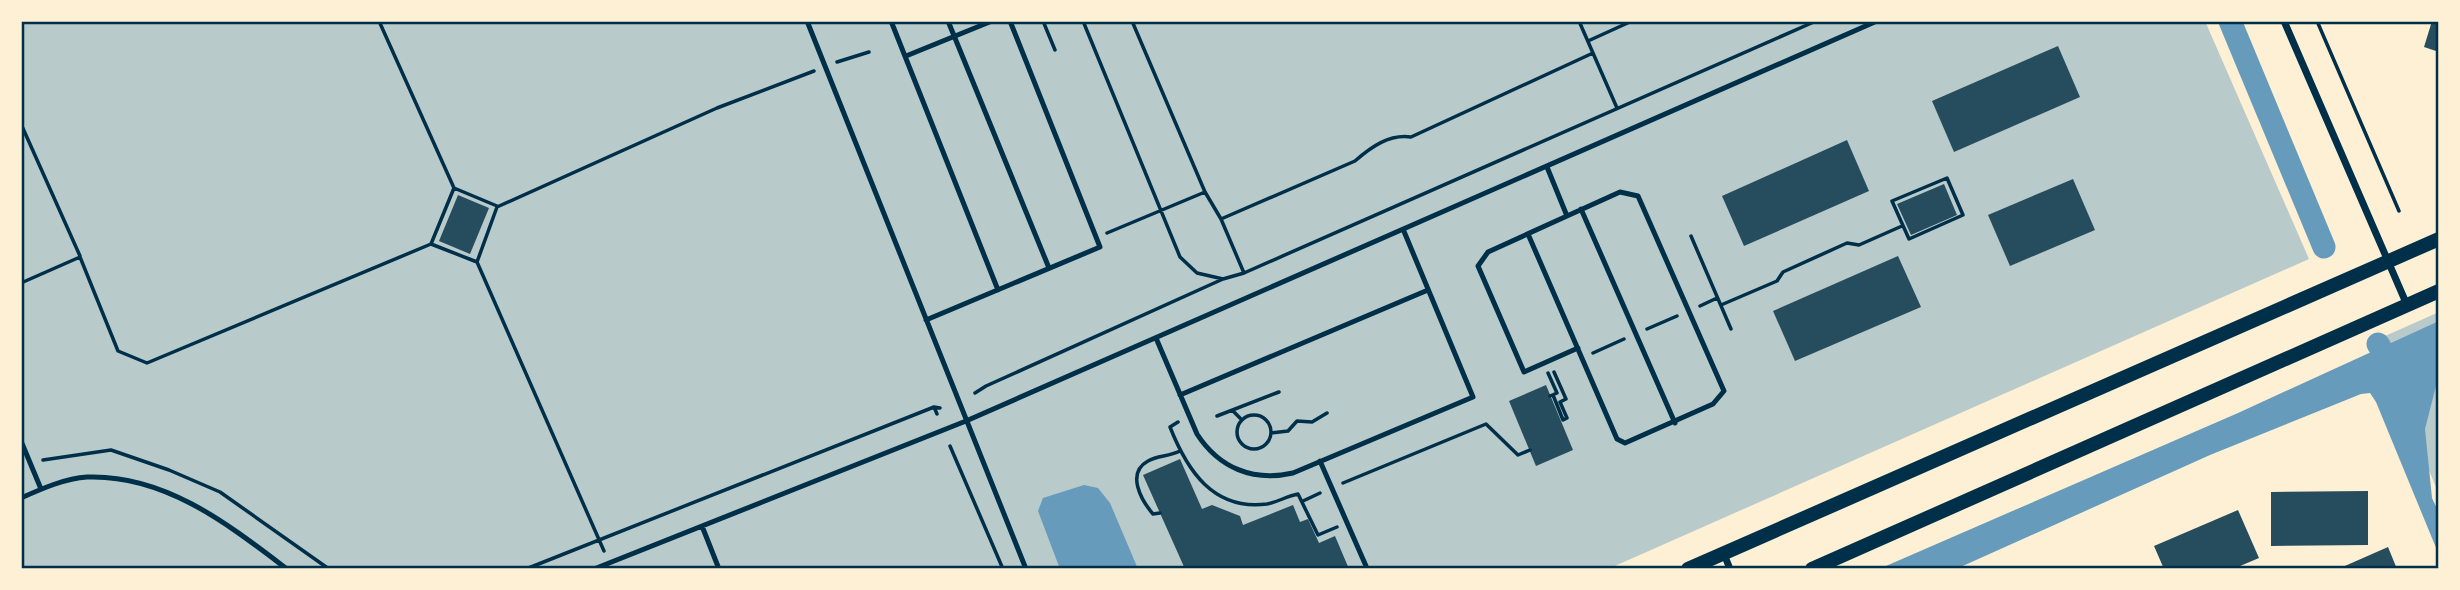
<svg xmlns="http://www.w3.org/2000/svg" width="2460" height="590" viewBox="0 0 2460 590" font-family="'Source Sans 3',sans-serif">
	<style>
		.green { fill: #b9caca }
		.water { fill: #669bbc }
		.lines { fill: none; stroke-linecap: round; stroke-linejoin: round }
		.canal { stroke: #669bbc; stroke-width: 23 }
		.building { fill: #264d5e }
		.path { stroke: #003049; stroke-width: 3.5 }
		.service { stroke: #003049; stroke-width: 5 }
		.minor { stroke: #003049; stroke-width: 7 }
		.secondary { stroke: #003049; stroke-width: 14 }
		.neatline { fill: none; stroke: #003049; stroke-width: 2.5 }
	</style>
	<rect width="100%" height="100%" fill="#fdf0d5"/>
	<path class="green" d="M 21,21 L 2205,21 L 2309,259 L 1608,569 L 21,569 Z
		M 2439,312 L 2439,494 L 2374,341 Z"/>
	<path class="water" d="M 2439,321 L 2439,382 L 2436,386 L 2425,429 L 2432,498 L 2439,513 L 2439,555 L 2376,402 L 2370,393 L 2361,394 L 2210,455 L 1956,569 L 1879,569 L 2238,413 Z
		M 1084,485 L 1098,488 L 1110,503 L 1138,569 L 1060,569 L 1038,511 L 1043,498 Z"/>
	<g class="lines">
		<path class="canal" d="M 2230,21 L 2324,247
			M 2378,344 L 2380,347"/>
	</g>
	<path class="building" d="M 2432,21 L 2439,21 L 2439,52 L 2424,47 Z
		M 2058,46 L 2080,97 L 1954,152 L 1932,101 Z
		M 1847,140 L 1869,191 L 1744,246 L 1722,196 Z
		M 2073,179 L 2095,230 L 2010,266 L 1988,215 Z
		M 1944,184 L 1957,215 L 1911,235 L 1897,204 Z
		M 458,195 L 489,208 L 470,254 L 439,241 Z
		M 1898,256 L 1921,307 L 1795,361 L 1773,311 Z
		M 1546,385 L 1573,450 L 1536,466 L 1509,401 Z
		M 1180,459 L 1202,509 L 1212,505 L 1240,516 L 1243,525 L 1293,505 L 1300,522 L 1308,519 L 1319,543 L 1335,536 L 1349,569 L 1185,569 L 1143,475 Z
		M 2368,491 L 2368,545 L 2271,546 L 2271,492 Z
		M 2238,510 L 2259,558 L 2233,569 L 2164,569 L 2154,546 Z
		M 2388,547 L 2397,569 L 2338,569 Z"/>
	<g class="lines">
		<path class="path" d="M 379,21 L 454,188 L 431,244
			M 1043,21 L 1055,50
			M 1083,21 L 1180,257 L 1197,273 L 1223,279
			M 1132,21 L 1205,192 L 1221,219 L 1244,273 L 1816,21
			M 1579,21 L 1617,108
			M 2317,21 L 2399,211
			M 1588,41 L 1632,21
			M 837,62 L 869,52
			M 21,124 L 80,256
			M 1947,178 L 1963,215 L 1909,239 L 1892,201 Z
			M 454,188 L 497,206
			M 1221,219 L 1355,161 C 1371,147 1389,134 1411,137 L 1593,53
			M 1107,233 L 1205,192
			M 1691,236 L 1731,329
			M 477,262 L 604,551
			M 21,283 L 80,257 L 118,351 L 147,363 L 431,244 L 477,262 L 497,207 L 717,108 L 814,71
			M 1721,305 L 1777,281 L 1783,272 L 1847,243 L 1859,245 L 1902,226
			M 1700,306 L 1717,298
			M 1647,329 L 1677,316
			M 1593,353 L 1624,339
			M 1548,373 L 1557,393 L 1550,396
			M 975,393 L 986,386 L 1223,279 L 1244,273
			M 1553,395 L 1563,420 L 1567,418 L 1560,402 L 1566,399 L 1554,372
			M 934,407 L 937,414
			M 1232,410 L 1242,420
			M1237 432a17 17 0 1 1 34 0a17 17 0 1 1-34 0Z
			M 1217,416 L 1279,392
			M 1178,422 L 1170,427 C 1187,470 1213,511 1267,504 C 1278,502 1287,496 1298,494 L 1318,535 L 1337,527
			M 1271,433 L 1288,431 L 1297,421 L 1312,422 L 1327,413
			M 950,446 L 1003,569
			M 43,460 L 111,450 L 169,470 L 220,492 L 329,569
			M 1343,483 L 1486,424 L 1518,455 L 1530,450
			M 1303,501 L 1320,493
			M 1160,513 L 1153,514 C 1141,500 1126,473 1148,461 C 1158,455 1168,457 1180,451
			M 526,569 L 934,407 L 940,408"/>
		<path class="service" d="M 807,21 L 1026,569
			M 891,21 L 998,290
			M 948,21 L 1049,268
			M 906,56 L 992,21
			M 1547,167 L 1567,216 L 1488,252 L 1478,266 L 1524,372 L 1578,348
			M 1581,209 L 1675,423
			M 1528,234 L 1617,439 L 1625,443 L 1713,404 L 1724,391 L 1638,196 L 1620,192 L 1567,216
			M 926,320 L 1100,247 L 1010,21
			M 1156,338 L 1197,434 C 1219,468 1253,482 1293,473 L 1473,397 L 1403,229
			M 1180,395 L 1428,290
			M 21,441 L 41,489
			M 1320,461 L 1366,566
			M 21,498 C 41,489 66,478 87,477 C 165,474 229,525 287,569
			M 702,526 L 719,569
			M 594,569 L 966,421 L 1877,21"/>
		<path class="minor" d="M 2284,21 L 2407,305
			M 1724,554 L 1730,569"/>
		<path class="secondary" d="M 1688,569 L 2439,239
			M 1812,569 L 2439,291"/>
	</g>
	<rect width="2460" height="590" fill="none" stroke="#fdf0d5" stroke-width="46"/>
	<rect x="23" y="23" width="2414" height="544" class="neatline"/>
</svg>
